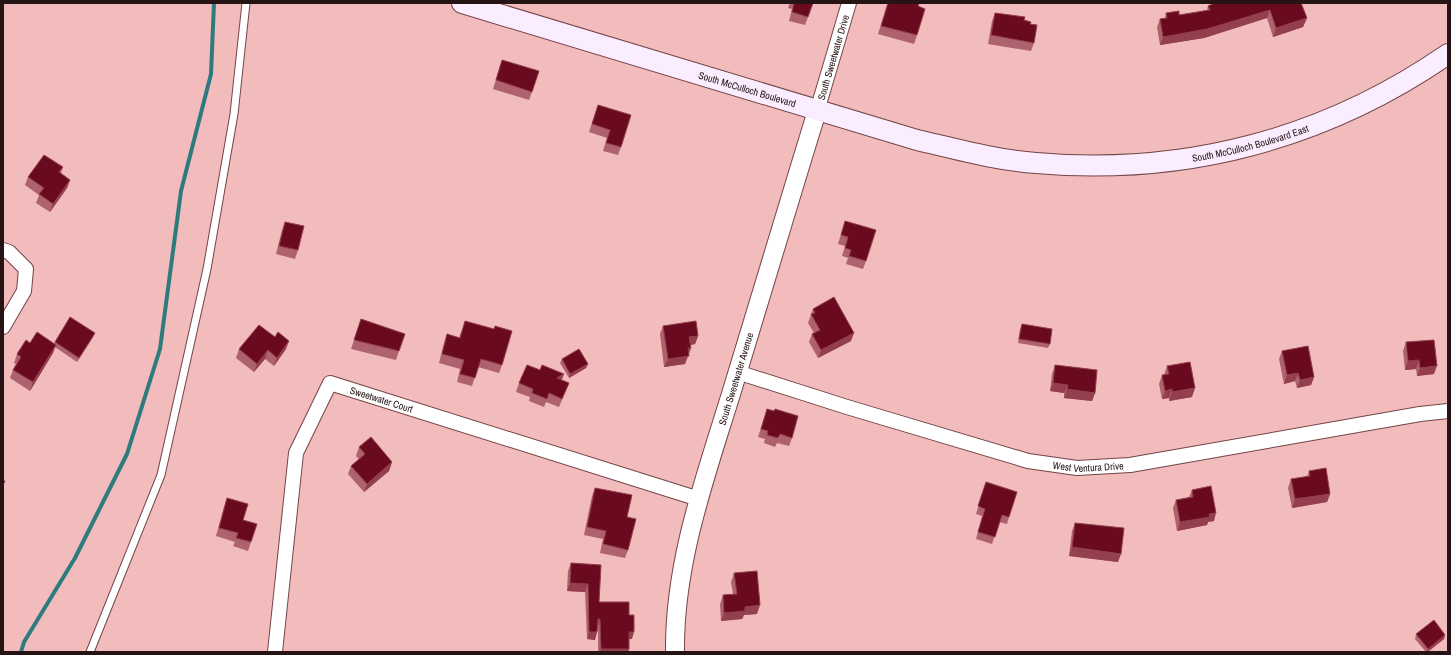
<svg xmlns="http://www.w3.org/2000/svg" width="1451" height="655" viewBox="0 0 1451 655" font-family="'Archivo Narrow',sans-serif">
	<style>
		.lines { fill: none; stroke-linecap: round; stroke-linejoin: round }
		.stream { stroke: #2e7b7e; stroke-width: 4 }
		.service-casing { stroke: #734547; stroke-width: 9 }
		.minor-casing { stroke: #734547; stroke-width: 16 }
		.tertiary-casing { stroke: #734547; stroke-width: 20 }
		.secondary-casing { stroke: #734547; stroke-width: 22 }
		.service { stroke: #fff; stroke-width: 7 }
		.minor { stroke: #fff; stroke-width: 14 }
		.tertiary { stroke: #fff; stroke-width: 18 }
		.secondary { stroke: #faedff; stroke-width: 20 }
		.wall { fill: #ae626d }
		.shaded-wall { fill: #933f4d }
		.building { fill: #6a0a1e; stroke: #933f4d }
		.labels { text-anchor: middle; stroke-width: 4; stroke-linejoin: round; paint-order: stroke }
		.street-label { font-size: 10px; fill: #261314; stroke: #f2bbbc }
	</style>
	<rect width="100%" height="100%" fill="#f2bbbc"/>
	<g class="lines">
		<path class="stream" d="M 21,652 L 24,642 L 75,558 L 127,454 L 160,349 L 181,191 L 211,74 L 214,3"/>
		<defs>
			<path id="service" d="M 90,652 L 161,475 L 207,269 L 234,114 L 246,3"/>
			<g id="minor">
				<path id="s1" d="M 817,111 L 849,3"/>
				<path d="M 3,250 L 9,252 L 26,269 L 24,291 L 3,327"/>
				<path id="s2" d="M 737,372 L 847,407 L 1028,461 L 1077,468 L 1130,465 L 1420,414 L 1448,411"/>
				<path id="s3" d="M 275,652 L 296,453 L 330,383 L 699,499"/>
			</g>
			<g id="tertiary">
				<path id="s4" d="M 675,652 C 674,563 705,478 731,394 C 760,299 788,205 817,111"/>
			</g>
			<g id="secondary">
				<path id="s5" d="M 462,3 L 917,140 C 956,149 995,160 1036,163 C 1185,176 1325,139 1448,54"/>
			</g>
		</defs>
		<use href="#service" class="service-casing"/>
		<use href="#minor" class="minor-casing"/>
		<use href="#tertiary" class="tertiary-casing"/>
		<use href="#secondary" class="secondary-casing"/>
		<use href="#service" class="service"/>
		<use href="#minor" class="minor"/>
		<use href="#tertiary" class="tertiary"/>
		<use href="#secondary" class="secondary"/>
	</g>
	<path class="wall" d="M 790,3 L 813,3 L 805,25 L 789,21 L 792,9 L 788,8 Z
		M 888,3 L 919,3 L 918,6 L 917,35 L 914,44 L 878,34 Z
		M 1301,3 L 1307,18 L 1303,27 L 1273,37 L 1267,18 L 1204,38 L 1160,45 L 1157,27 L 1160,19 L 1165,18 L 1166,13 L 1179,15 L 1207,10 L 1208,6 Z
		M 995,13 L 1024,20 L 1034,43 L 1031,51 L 988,44 L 992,21 Z
		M 502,60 L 532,92 L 529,100 L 493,89 Z
		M 598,105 L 621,147 L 618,155 L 603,151 L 607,138 L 589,132 Z
		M 63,167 L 61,173 L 70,180 L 67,188 L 50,212 L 36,203 L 39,195 L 25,185 L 28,177 Z
		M 845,221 L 866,261 L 863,269 L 846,264 L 848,258 L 842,256 L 845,246 L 838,244 Z
		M 285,222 L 298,250 L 295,259 L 276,254 L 282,230 Z
		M 813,309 L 851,341 L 818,358 L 809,342 L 812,334 L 814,333 L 808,323 Z
		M 361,319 L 399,351 L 396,360 L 351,349 Z
		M 465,321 L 502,365 L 499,373 L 478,367 L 472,386 L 457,382 L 460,369 L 439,363 L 444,343 L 447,334 L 459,338 Z
		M 1022,324 L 1050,344 L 1048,348 L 1018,343 L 1020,329 Z
		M 663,326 L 698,336 L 695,344 L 690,345 L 691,348 L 685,364 L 664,367 L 660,334 Z
		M 93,337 L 77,362 L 55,347 L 53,353 L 30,391 L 10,378 L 13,370 L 16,364 L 14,363 L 17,354 L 30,343 L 54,343 L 55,342 Z
		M 1406,342 L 1434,374 L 1417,376 L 1416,369 L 1405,370 L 1403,351 Z
		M 239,349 L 286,349 L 274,366 L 265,359 L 254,372 L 236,358 Z
		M 1282,351 L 1314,377 L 1311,385 L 1297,388 L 1295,381 L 1284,384 L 1279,359 Z
		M 562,359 L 588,364 L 586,368 L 569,378 L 560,363 Z
		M 1055,365 L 1095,393 L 1092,401 L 1064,398 L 1064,393 L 1050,391 L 1052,374 Z
		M 1167,366 L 1192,397 L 1169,401 L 1169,398 L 1162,399 L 1159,384 L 1162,375 L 1164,375 Z
		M 562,380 L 569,383 L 559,407 L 546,402 L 544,407 L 529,401 L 530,397 L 516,392 L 519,383 Z
		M 767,409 L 792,438 L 789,446 L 777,443 L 775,447 L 764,443 L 765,439 L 758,437 Z
		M 359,447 L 392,462 L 389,471 L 364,492 L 348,474 L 351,466 L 359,459 L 356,456 Z
		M 1309,471 L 1330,494 L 1327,502 L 1292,508 L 1288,488 L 1291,479 L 1307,477 Z
		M 986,482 L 1009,517 L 1007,524 L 999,522 L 992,544 L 976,539 L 982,516 L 976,514 Z
		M 595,488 L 627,517 L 628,550 L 625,558 L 600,553 L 603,539 L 584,535 L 592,496 Z
		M 1192,490 L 1214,521 L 1208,522 L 1207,525 L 1177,531 L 1173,508 L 1176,500 L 1189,497 Z
		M 227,498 L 243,520 L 251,542 L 248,551 L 233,546 L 235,542 L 216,536 L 224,507 Z
		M 1075,523 L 1118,562 L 1069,556 L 1072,531 Z
		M 571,563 L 601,565 L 599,602 L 629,615 L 632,639 L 629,639 L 629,649 L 628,652 L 598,652 L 598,626 L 595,640 L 587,639 L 585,592 L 567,591 L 568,571 Z
		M 734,573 L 757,614 L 744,615 L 742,619 L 721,621 L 720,604 L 723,595 L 733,594 L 731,582 Z
		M 1416,634 L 1445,635 L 1444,639 L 1428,652 L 1426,652 L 1415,639 Z"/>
	<path class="shaded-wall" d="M 1270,10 L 1267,18 L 1204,38 L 1160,45 L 1163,37 Z
		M 1307,18 L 1303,27 L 1273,37 L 1276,28 Z
		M 70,180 L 67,188 L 50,212 L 53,204 Z
		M 95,333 L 93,337 L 77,362 L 79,358 Z
		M 854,333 L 851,341 L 818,358 L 821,350 Z
		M 698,336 L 695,344 L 686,346 L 689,337 Z
		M 289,341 L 286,349 L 274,366 L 277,358 Z
		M 56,345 L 53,353 L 30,391 L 33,382 Z
		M 688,348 L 691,348 L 685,364 L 664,367 L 668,359 Z
		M 268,350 L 265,359 L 254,372 L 257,364 Z
		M 1419,360 L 1416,369 L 1405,370 L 1408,361 Z
		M 588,364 L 586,368 L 569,378 L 570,374 Z
		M 1437,366 L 1434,374 L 1417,376 L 1420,368 Z
		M 1298,373 L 1295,381 L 1284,384 L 1287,375 Z
		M 564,374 L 561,382 L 557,378 Z
		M 1314,377 L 1311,385 L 1297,388 L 1300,380 Z
		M 1053,383 L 1068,385 L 1064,393 L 1050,391 Z
		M 1195,388 L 1192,397 L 1169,401 L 1172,392 Z
		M 1067,389 L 1095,393 L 1092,401 L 1064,398 Z
		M 1172,389 L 1169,398 L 1162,399 L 1165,391 Z
		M 392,462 L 389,471 L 364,492 L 367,484 Z
		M 1330,494 L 1327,502 L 1292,508 L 1295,499 Z
		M 1216,513 L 1214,521 L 1208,522 L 1207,525 L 1177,531 L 1180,522 L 1209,514 Z
		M 1072,547 L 1121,554 L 1118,562 L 1069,556 Z
		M 570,583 L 588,584 L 585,592 L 567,591 Z
		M 760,605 L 757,614 L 744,615 L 742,619 L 721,621 L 724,613 L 745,607 Z
		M 598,619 L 600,619 L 598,626 Z
		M 589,632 L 597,632 L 595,640 L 587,639 Z
		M 629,632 L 634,632 L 632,639 L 626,639 Z
		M 1445,635 L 1444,639 L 1427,652 L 1428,649 Z
		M 601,649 L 629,649 L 628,652 L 600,652 Z"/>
	<path class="building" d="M 794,3 L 813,3 L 808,17 L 792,12 Z
		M 888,3 L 919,3 L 918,6 L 925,9 L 917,35 L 881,26 Z
		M 1215,3 L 1301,3 L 1307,18 L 1276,28 L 1270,10 L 1207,29 L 1163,37 L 1160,19 L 1167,18 L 1166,13 L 1179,11 L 1179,15 L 1210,10 L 1208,6 Z
		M 995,13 L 1025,17 L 1024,20 L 1031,22 L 1030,24 L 1037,25 L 1034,43 L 991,35 Z
		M 502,60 L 539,71 L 532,92 L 496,80 Z
		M 598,105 L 631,115 L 621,147 L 606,143 L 610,130 L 592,124 Z
		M 44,155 L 63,167 L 59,172 L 70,180 L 53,204 L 39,194 L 44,188 L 28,177 Z
		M 845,221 L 876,230 L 866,261 L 849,256 L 851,250 L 845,248 L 848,237 L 841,235 Z
		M 285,222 L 304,226 L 298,250 L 279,246 Z
		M 834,297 L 854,333 L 821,350 L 812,334 L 820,330 L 811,314 L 815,313 L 813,309 Z
		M 70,317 L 95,333 L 79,358 L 55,342 Z
		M 361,319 L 405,334 L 399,351 L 354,340 Z
		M 465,321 L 494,329 L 495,326 L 512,331 L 502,365 L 481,359 L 475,378 L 460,374 L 464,360 L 442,354 L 447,334 L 460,338 Z
		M 696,321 L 698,336 L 689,337 L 691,348 L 688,348 L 689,356 L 668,359 L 663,326 Z
		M 1022,324 L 1052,329 L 1050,344 L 1019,339 Z
		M 259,325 L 275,337 L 278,332 L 289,341 L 277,358 L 268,350 L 257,364 L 239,349 Z
		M 37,332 L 56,345 L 33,382 L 13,370 L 21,357 L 17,354 L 26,340 L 30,343 Z
		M 1434,340 L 1437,366 L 1420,368 L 1419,360 L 1408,361 L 1406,342 Z
		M 1308,346 L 1314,377 L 1300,380 L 1298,373 L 1287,375 L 1282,351 Z
		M 579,349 L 588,364 L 570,374 L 562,359 Z
		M 1190,362 L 1195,388 L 1172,392 L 1172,389 L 1165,391 L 1162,375 L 1169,374 L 1167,366 Z
		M 527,365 L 540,370 L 542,365 L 564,374 L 557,378 L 569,383 L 562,399 L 549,393 L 547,399 L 532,393 L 533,389 L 519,383 Z
		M 1055,365 L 1097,370 L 1095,393 L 1067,389 L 1068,385 L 1053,383 Z
		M 767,409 L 774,411 L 775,409 L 798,416 L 792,438 L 780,434 L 778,438 L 767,435 L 768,431 L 761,429 Z
		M 371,437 L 392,462 L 367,484 L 351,466 L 365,454 L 359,447 Z
		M 1326,468 L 1330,494 L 1295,499 L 1291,479 L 1310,476 L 1309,471 Z
		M 3,479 L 5,482 L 3,484 Z
		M 986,482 L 1017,492 L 1009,517 L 1002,515 L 995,537 L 978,532 L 985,509 L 978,506 Z
		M 1211,486 L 1216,513 L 1209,514 L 1210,517 L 1180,522 L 1176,500 L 1193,497 L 1192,490 Z
		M 595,488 L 632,495 L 627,517 L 636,519 L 628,550 L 603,544 L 606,531 L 587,527 Z
		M 227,498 L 248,504 L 243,520 L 257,524 L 251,542 L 236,538 L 238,533 L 219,528 Z
		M 1075,523 L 1124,528 L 1121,554 L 1072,547 Z
		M 571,563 L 601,565 L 599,602 L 629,602 L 629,615 L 634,615 L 634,632 L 629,632 L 629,649 L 601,649 L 600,619 L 598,619 L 597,632 L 589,632 L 588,584 L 570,583 Z
		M 757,571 L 760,605 L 745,607 L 745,611 L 724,613 L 723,595 L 737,594 L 734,573 Z
		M 1434,620 L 1445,635 L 1428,649 L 1416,634 Z"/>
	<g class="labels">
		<g class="street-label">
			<text dy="4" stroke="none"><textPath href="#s1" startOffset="56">South Sweetwater Drive</textPath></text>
			<text dy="4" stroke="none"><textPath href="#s5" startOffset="298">South McCulloch Boulevard</textPath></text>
			<text dy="4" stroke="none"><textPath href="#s5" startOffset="813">South McCulloch Boulevard East</textPath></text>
			<text dy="4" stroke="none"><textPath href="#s4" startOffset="281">South Sweetwater Avenue</textPath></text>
			<text dy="4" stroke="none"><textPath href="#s3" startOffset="332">Sweetwater Court</textPath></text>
			<text dy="4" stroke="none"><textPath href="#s2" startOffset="365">West Ventura Drive</textPath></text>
		</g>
	</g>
	<rect width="1451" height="655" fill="none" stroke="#261314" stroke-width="8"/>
</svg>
